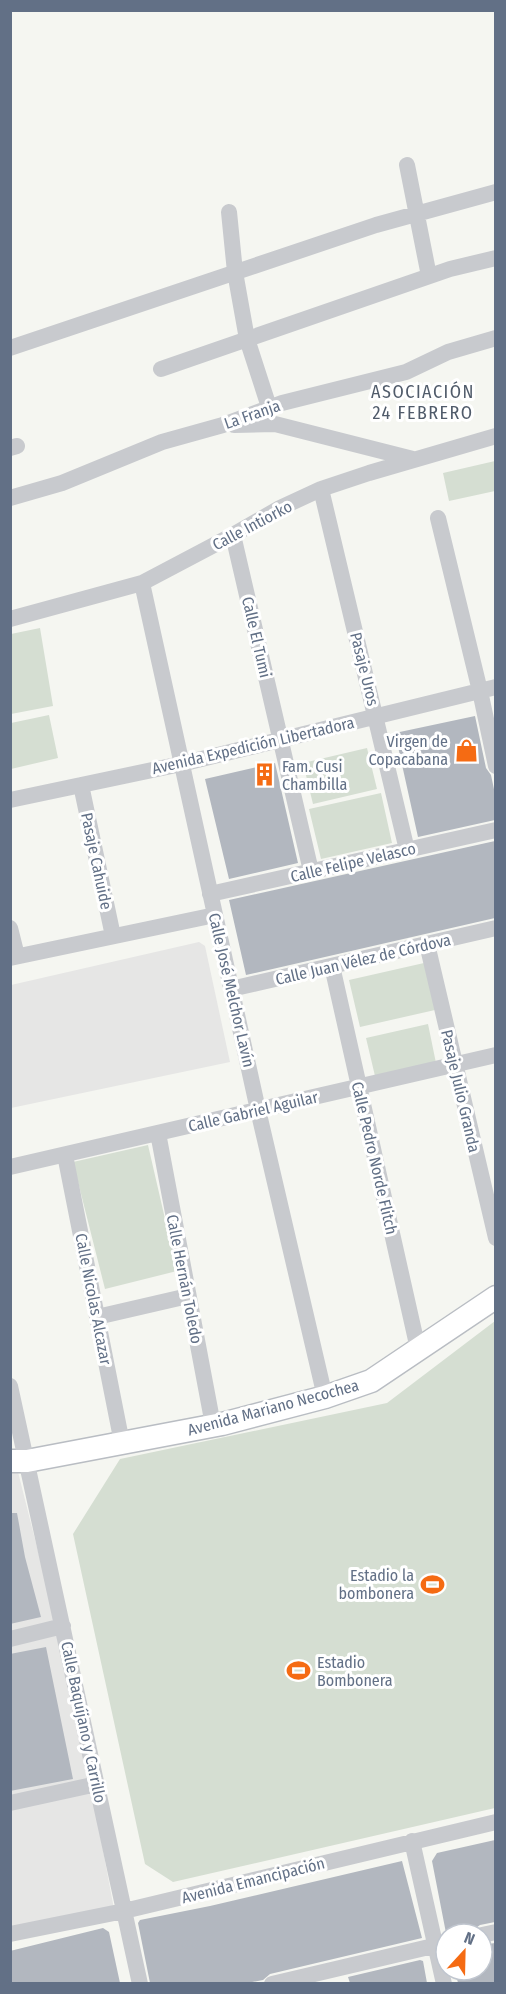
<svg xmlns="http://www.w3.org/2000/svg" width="506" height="1994" viewBox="0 0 506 1994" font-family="'Fira Sans Condensed',sans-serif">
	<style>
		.built { fill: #e6e6e5 }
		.green { fill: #d5ded2 }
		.building { fill: #b2b7bf }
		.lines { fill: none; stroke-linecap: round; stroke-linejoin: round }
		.secondary-casing { stroke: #b9bdc3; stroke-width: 25 }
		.street { stroke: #c8cace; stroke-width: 16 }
		.secondary { stroke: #fff; stroke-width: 22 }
		.labels { text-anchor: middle; stroke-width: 6; stroke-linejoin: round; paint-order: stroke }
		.street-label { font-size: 16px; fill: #627086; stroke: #fff }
		.poi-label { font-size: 16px; fill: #627086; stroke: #fff; text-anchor: end }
		.neighbourhood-label { font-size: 18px; letter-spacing: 1.5px; fill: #505b6a; stroke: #fff }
	</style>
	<rect width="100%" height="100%" fill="#f5f6f1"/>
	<path class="built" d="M 199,942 L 205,946 L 230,1062 L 11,1108 L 11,985 Z
		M 11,1467 L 17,1468 L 73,1690 L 114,1909 L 11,1930 Z"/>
	<path class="green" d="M 495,461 L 495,491 L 449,501 L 443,473 Z
		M 40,628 L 53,706 L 11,714 L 11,634 Z
		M 49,715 L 58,758 L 11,769 L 11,723 Z
		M 367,748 L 377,789 L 313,804 L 303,763 Z
		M 381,793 L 392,843 L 321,859 L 309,809 Z
		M 424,963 L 435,1010 L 360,1027 L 349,980 Z
		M 428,1024 L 436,1063 L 375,1076 L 366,1038 Z
		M 148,1145 L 177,1271 L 105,1289 L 73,1162 Z
		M 495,1321 L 495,1808 L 173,1882 L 145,1864 L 73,1534 L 120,1459 L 387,1403 Z"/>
	<path class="building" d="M 475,716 L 486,768 L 491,775 L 495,794 L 495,820 L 418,837 L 395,733 Z
		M 275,763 L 298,863 L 229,879 L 205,779 Z
		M 495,841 L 495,918 L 246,975 L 229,900 Z
		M 10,1513 L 17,1513 L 25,1557 L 41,1617 L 10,1624 Z
		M 46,1647 L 73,1779 L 10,1791 L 10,1654 Z
		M 495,1840 L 495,1922 L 480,1925 L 473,1930 L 460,1934 L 446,1933 L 432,1861 L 437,1853 Z
		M 402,1861 L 422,1938 L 270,1974 L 263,1980 L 247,1983 L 150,1983 L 138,1923 L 140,1920 L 210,1906 Z
		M 103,1928 L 109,1932 L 120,1983 L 10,1983 L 10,1951 Z
		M 495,1943 L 495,1983 L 458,1983 L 455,1970 L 482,1970 L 482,1945 Z
		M 420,1960 L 423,1961 L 427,1983 L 350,1983 L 348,1977 Z"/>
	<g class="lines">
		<defs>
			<path id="secondary" d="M 10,1461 L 27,1461 L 222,1424 L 325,1397 L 371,1381 L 496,1297"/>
		</defs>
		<use href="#secondary" class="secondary-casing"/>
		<path class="street" d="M 407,165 L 429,276
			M 229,212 L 235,272 L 247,339 L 269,407
			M 10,348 L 376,225 L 496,192
			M 161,369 L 450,269 L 496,258
			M 234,425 L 275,424 L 413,459
			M 10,448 L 17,446
			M 321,489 L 407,850
			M 10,498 L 62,483 L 162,442 L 223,425 L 282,403 L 406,372 L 448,352 L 496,338
			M 438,518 L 480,691 L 496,766
			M 233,535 L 311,871
			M 142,583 L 258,1110 L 325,1397
			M 10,619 L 142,583 L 233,535 L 280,508 L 321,489 L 369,473 L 496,436
			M 81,785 L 113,936
			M 10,800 L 181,764 L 496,687
			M 210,894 L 496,830
			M 10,928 L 17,956
			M 427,944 L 496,1238
			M 10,958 L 215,915
			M 332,966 L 418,1349
			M 231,989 L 496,928
			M 158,1133 L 213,1425
			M 65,1155 L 122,1443
			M 10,1167 L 496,1055
			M 97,1317 L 188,1296
			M 10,1386 L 140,1984
			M 10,1639 L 63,1626
			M 10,1803 L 97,1784
			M 412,1841 L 444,1984
			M 10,1934 L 124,1911 L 496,1822
			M 482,1935 L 496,1932
			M 272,1984 L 446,1943"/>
		<use href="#secondary" class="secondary"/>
	</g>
	<defs>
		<symbol id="shop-bare" viewBox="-9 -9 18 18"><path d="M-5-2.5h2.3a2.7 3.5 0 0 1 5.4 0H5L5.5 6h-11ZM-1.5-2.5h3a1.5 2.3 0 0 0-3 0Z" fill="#f56b13" stroke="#fff" stroke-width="2.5" paint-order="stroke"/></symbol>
		<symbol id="building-bare" viewBox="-9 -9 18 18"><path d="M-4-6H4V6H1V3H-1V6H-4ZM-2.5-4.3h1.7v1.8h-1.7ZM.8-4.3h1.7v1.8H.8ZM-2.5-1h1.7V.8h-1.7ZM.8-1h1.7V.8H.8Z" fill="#f56b13" stroke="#fff" stroke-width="2.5" paint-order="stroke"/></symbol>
		<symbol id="stadium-bare" viewBox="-9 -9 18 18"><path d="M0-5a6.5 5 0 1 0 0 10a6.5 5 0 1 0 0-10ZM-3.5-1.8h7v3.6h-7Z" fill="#f56b13" stroke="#fff" stroke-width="2.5" paint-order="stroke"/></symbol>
	</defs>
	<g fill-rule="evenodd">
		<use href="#shop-bare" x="450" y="734" width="33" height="33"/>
		<use href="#building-bare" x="248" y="758" width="33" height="33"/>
		<use href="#stadium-bare" x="416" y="1568" width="33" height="33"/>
		<use href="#stadium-bare" x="282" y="1654" width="33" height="33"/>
	</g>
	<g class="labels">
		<g class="street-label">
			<text transform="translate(252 414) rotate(-19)" y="6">La Franja</text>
			<text transform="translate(252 525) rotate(-28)" y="6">Calle Intiorko</text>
			<text transform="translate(257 637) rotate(77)" y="6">Calle El Tumi</text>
			<text transform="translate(365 669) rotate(76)" y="6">Pasaje Uros</text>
			<text transform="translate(253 745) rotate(-13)" y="6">Avenida Expedición Libertadora</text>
			<text transform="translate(97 861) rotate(78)" y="6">Pasaje Cahuide</text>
			<text transform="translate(353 862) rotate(-13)" y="6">Calle Felipe Velasco</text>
			<text transform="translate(363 959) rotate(-13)" y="6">Calle Juan Vélez de Córdova</text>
			<text transform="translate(232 990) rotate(77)" y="6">Calle José Melchor Lavín</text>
			<text transform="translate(461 1091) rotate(77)" y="6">Pasaje Julio Granda</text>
			<text transform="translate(253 1111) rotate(-13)" y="6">Calle Gabriel Aguilar</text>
			<text transform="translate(375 1158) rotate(77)" y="6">Calle Pedro Norde Flitch</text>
			<text transform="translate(185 1279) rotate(79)" y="6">Calle Hernán Toledo</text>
			<text transform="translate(94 1299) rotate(79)" y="6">Calle Nicolas Alcazar</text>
			<text transform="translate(273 1407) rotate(-15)" y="6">Avenida Mariano Necochea</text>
			<text transform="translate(84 1722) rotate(78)" y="6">Calle Baquíjano y Carrillo</text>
			<text transform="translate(253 1880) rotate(-14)" y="6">Avenida Emancipación</text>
		</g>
		<g class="poi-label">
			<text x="448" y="747">Virgen de<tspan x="448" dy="18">Copacabana</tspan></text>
			<text x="282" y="772" text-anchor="start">Fam. Cusi<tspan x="282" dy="18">Chambilla</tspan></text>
			<text x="414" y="1581">Estadio la<tspan x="414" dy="18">bombonera</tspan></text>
			<text x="317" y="1668" text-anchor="start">Estadio<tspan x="317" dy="18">Bombonera</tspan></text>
		</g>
		<g class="neighbourhood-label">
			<text x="423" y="398">ASOCIACIÓN<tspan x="423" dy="21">24 FEBRERO</tspan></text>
		</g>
	</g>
	<rect width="506" height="1994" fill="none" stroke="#627086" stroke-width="24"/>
	<g transform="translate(464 1952) rotate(22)"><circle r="28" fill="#ffffff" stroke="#c0c6cf" stroke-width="1.5"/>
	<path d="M0-4.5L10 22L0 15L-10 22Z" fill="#f56b13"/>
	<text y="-9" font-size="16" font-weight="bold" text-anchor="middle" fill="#627086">N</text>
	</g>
</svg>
